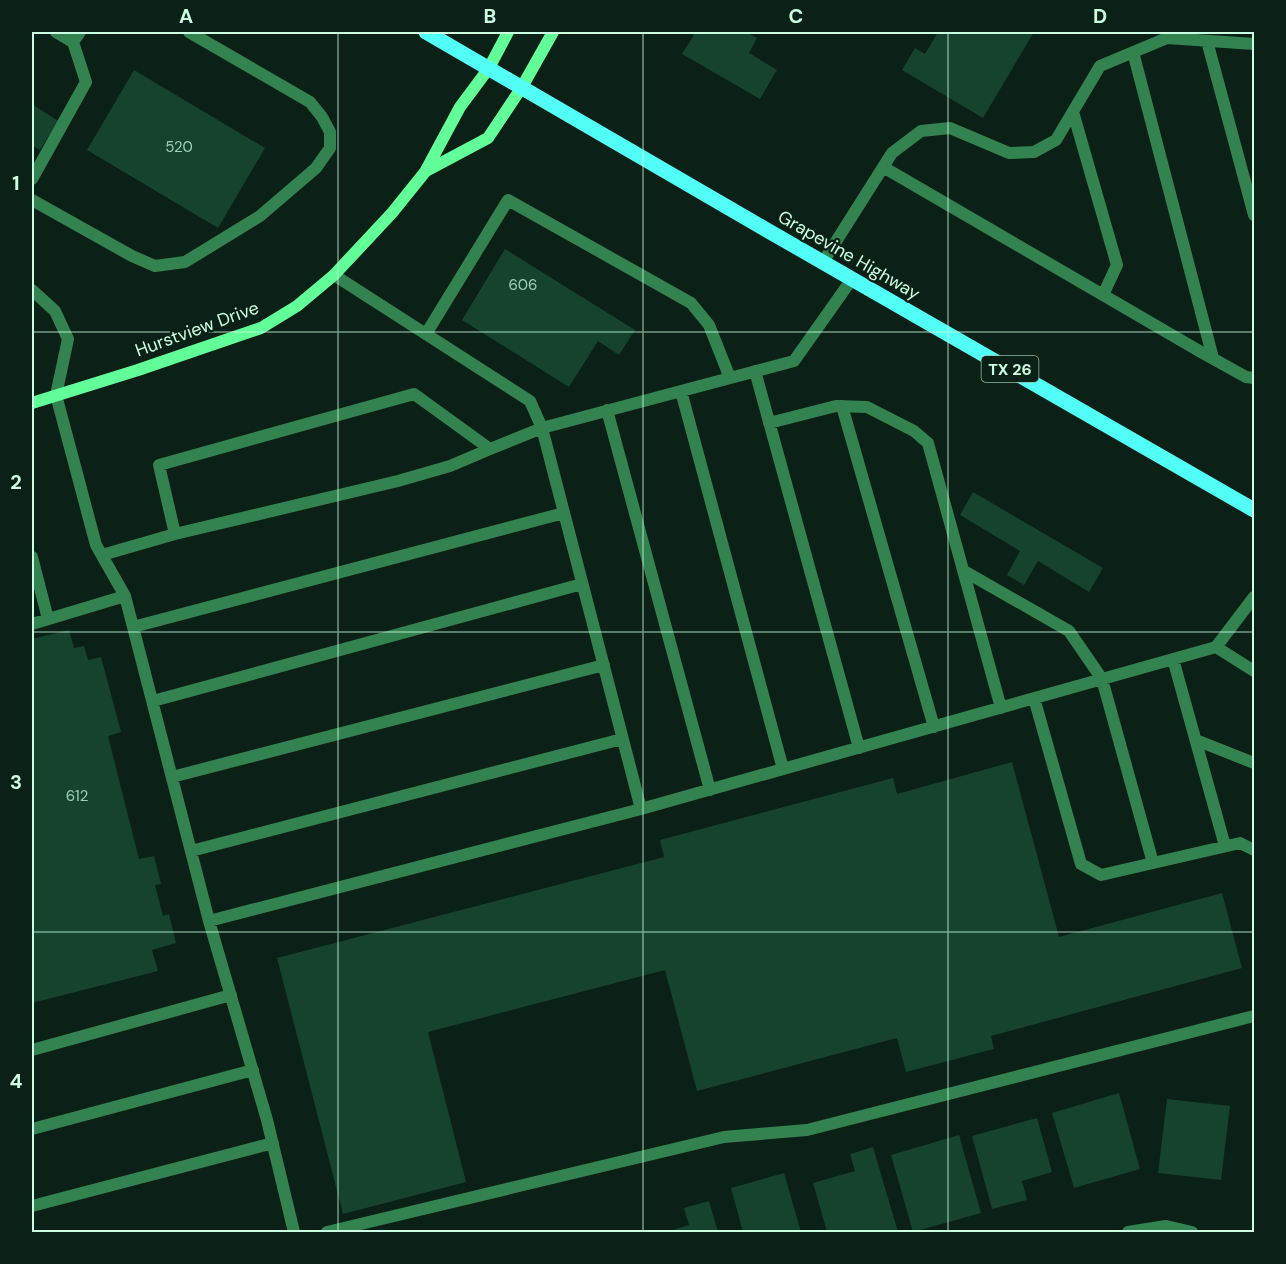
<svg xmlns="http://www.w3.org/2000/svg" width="1286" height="1264" viewBox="0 0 1286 1264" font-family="'DM Sans',sans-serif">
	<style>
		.building { fill: #16432e }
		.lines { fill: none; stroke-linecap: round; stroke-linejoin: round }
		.lane { stroke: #338350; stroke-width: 12 }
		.street { stroke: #338350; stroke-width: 12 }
		.secondary { stroke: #62ff99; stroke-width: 12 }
		.primary { stroke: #52fff7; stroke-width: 15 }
		.grid { fill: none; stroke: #cbffe2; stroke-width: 1.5; stroke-opacity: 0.55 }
		.labels { text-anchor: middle; stroke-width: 4.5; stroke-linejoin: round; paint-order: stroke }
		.number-label { font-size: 15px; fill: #9ed0b5 }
		.shield { fill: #0b2016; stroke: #91bca5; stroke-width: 1.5 }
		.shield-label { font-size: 16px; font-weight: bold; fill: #cbffe2 }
		.street-label { font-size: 18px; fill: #cbffe2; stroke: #0b2016 }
		.neatline { fill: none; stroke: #cbffe2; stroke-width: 2 }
		.grid-label { font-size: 20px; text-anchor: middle; font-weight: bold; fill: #cbffe2 }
	</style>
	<rect width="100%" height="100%" fill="#0b2016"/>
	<path class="building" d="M 689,32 L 746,32 L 757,38 L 749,53 L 777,70 L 760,99 L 682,54 L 694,35 Z
		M 938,32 L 1034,32 L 983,118 L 902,70 L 915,48 L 925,54 Z
		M 134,70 L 265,148 L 218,228 L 87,150 Z
		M 32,104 L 58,121 L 40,150 L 32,145 Z
		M 505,249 L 635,330 L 619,355 L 598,341 L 569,387 L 462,320 Z
		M 973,492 L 1103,568 L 1089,592 L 1038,561 L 1024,585 L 1007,575 L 1020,551 L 960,515 Z
		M 69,630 L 74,648 L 84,646 L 88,660 L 101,657 L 121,732 L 108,736 L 139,859 L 154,856 L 161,884 L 155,885 L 163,916 L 169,914 L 176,943 L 152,950 L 158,971 L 32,1003 L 32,639 Z
		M 1012,762 L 1059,937 L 1222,893 L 1242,968 L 991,1036 L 994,1049 L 906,1072 L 897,1038 L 697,1091 L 665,970 L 428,1032 L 466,1182 L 343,1214 L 277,958 L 664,857 L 660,840 L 893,778 L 897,794 Z
		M 1119,1093 L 1140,1169 L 1074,1188 L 1052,1113 Z
		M 1167,1099 L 1230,1106 L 1221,1180 L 1158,1173 Z
		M 1037,1118 L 1052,1172 L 1022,1181 L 1027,1200 L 992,1209 L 972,1136 Z
		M 959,1135 L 981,1213 L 913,1232 L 891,1155 Z
		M 873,1147 L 898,1232 L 827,1232 L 813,1183 L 855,1171 L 850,1154 Z
		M 784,1173 L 801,1232 L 743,1232 L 731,1188 Z
		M 709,1201 L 718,1232 L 667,1232 L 689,1225 L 684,1208 Z"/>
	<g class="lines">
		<path class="lane" d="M 56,32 L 73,42
			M 1207,41 L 1254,215
			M 1133,52 L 1213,358
			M 1073,112 L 1117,265 L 1103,295
			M 883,167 L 1201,352 L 1246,377 L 1254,378
			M 32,179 L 86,82 L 73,42 L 80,32
			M 32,200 L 132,256 L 155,266 L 185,262 L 260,216 L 316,168 L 330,148 L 330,132 L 322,117 L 310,102 L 189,32
			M 823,262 L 892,153 L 921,131 L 950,128 L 1009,153 L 1034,152 L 1056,140 L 1100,66 L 1167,38 L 1254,44
			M 852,279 L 794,361 L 542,428 L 641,809 L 1216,647 L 1254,597
			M 32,290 L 55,311 L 68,339 L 56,395 L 96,545 L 125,596 L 209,921 L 641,809
			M 426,334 L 508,200 L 691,303 L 709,325 L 730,378
			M 755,371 L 859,748
			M 681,391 L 783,769
			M 842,406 L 934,727
			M 607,410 L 710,790
			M 769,423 L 836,406 L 867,407 L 914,431 L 928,443 L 1001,708
			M 175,534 L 398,481 L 450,466 L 490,449
			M 102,555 L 175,534 L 159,465 L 414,394 L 490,449 L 542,428 L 530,401 L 334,275
			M 32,557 L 48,619
			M 964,571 L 1069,631 L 1102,679 L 1153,863
			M 32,624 L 125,596
			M 133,627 L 564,513
			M 1216,647 L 1254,671
			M 1173,659 L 1225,846
			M 1034,698 L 1081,864 L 1101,875 L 1240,843 L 1254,850
			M 153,701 L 582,584
			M 1196,740 L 1254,763
			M 172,777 L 604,665
			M 191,851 L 622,739
			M 209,921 L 267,1120 L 294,1232
			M 32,1050 L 231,995
			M 32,1129 L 253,1070
			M 32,1206 L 273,1143
			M 327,1232 L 724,1137 L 807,1130 L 1254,1016"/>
		<path class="street" d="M 1128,1232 L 1166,1226 L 1192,1232"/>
		<path class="secondary" d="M 426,171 L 488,138 L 522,87 L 553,32
			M 32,403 L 138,370 L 261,328 L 297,306 L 334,275 L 392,213 L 425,172 L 460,107 L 489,68 L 508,32"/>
		<path class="primary" d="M 426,32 L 765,229 L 1254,510"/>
	</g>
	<path class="grid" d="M 338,32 L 338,1232M 643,32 L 643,1232M 948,32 L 948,1232M 32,332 L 1254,332M 32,632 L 1254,632M 32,932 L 1254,932"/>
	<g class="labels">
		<g class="number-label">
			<text x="179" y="152">520</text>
			<text x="523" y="290">606</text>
			<text x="77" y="801">612</text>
		</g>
		<rect class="shield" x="981.5" y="356" width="57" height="26" rx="4.5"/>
		<g class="shield-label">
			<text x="1010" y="375">TX 26</text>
		</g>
		<g class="street-label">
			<text transform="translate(849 255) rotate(30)" y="6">Grapevine Highway</text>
			<text transform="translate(197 329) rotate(-20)" y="6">Hurstview Drive</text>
		</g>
	</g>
	<rect width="1286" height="1264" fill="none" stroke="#0b2016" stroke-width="66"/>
	<rect x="33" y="33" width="1220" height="1198" class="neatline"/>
	<g class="grid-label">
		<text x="186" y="23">A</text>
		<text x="490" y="23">B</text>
		<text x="796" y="23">C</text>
		<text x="1100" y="23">D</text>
		<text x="16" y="190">1</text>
		<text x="16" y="489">2</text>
		<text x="16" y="789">3</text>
		<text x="16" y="1088">4</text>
	</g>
</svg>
